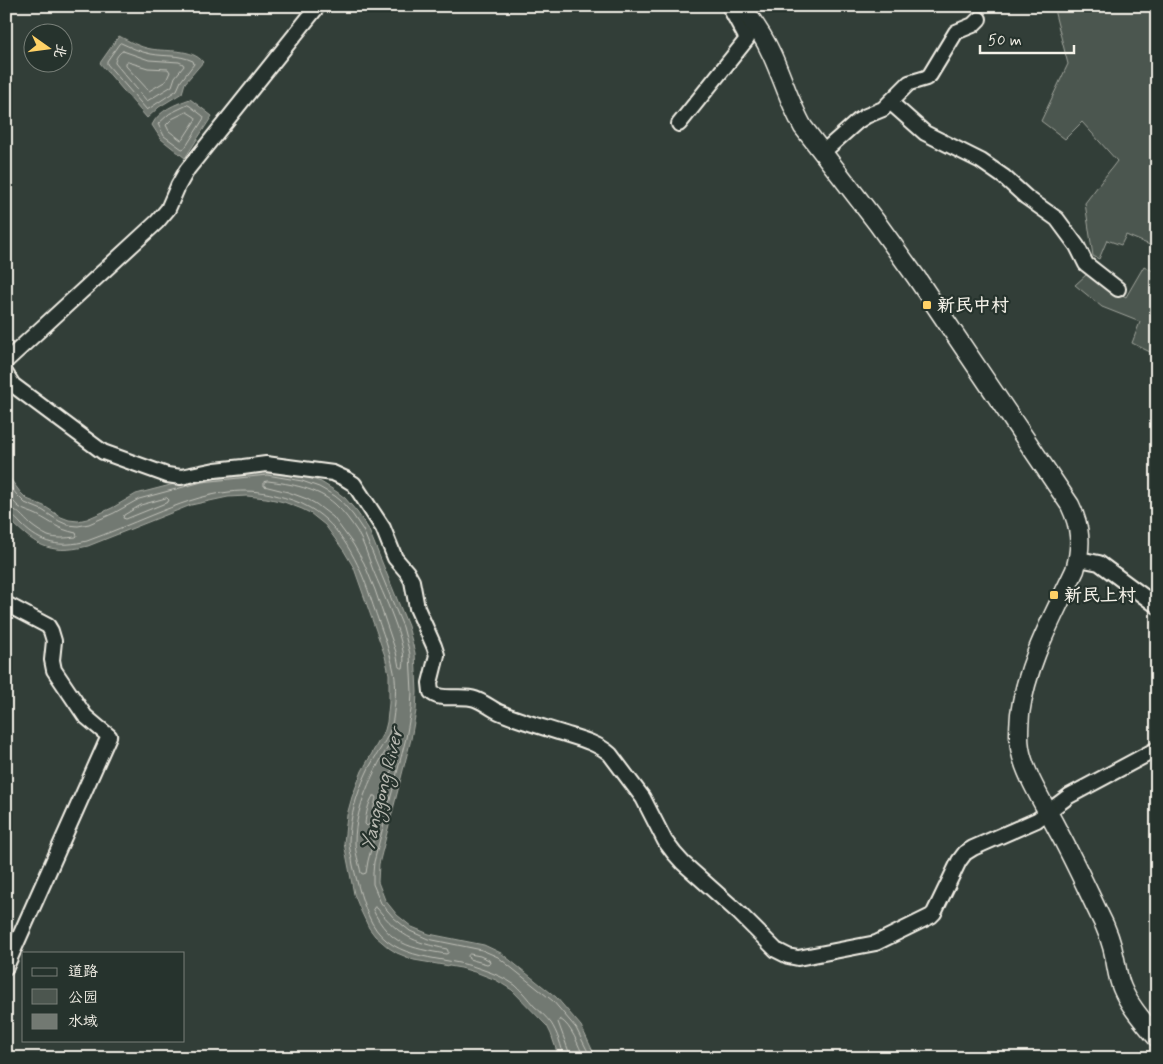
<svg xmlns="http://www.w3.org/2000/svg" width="1163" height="1064" viewBox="0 0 1163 1064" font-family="Mynerve,'LXGW WenKai TC',sans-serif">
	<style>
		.green { fill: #4c564f; stroke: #a0a49c }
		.water { fill: #727972; stroke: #a6a9a1 }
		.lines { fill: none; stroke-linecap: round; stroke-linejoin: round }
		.shore { stroke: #c0c1b9; stroke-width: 1 }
		.minor-casing { stroke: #f4f1e8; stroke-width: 18 }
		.major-casing { stroke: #f4f1e8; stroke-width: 21 }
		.minor { stroke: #26332d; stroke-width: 14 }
		.major { stroke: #26332d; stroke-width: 18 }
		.poi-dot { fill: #ffd166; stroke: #26332d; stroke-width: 2 }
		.labels { text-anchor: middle; stroke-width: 4.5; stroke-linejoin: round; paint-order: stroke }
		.poi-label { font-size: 18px; font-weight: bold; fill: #f4f1e8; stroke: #26332d; text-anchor: start }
		.water-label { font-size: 19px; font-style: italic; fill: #babbb3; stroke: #26332d }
	</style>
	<rect width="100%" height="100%" fill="#323e38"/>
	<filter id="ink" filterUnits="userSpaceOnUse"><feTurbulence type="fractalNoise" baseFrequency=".02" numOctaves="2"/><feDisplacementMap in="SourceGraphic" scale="10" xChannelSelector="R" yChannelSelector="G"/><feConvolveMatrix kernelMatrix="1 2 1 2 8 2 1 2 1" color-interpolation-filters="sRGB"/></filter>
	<g filter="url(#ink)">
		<path class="green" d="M 1053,6 L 1157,6 L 1157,248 L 1126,235 L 1121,245 L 1107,240 L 1099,259 L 1093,256 L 1085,203 L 1117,161 L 1082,122 L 1065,139 L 1041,121 L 1068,64 Z
			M 1157,261 L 1157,354 L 1150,352 L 1132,343 L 1140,322 L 1102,307 L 1075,285 L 1087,274 L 1126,297 L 1144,266 L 1153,271 Z"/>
		<path class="water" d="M 119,36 C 129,41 139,47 151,49 C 167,52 192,48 203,62 L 185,83 L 182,93 L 159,107 L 147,118 L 100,63 Z
			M 190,99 L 212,116 L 185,158 L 161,139 L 152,125 C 159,110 176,104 190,99 Z
			M 267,470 L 304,476 L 321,482 L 337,492 L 345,498 L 357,512 L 368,528 L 408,626 L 415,653 L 417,692 L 416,711 L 411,739 L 379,864 L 378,882 L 385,900 L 397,915 L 412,927 L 429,934 L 484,945 L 501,953 L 556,997 L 581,1026 L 596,1058 L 559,1058 L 551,1034 L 547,1026 L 512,990 L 496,980 L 478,973 L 461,968 L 414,960 L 397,953 L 389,948 L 375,936 L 369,928 L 361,911 L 354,894 L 344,843 L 347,815 L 352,797 L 362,771 L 385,730 L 387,722 L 389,703 L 389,674 L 385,656 L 354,568 L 344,551 L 325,525 L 310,513 L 302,509 L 284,502 L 266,498 L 247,496 L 228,497 L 191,505 L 88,546 C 47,556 34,544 6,516 L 6,473 L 20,492 L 27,499 L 44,506 L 61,517 L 69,520 L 78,521 L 87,519 L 112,508 L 136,494 L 201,477 Z"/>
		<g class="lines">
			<path class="shore" d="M 121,43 C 130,47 140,52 151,54 C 167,57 177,54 193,61 L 194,64 L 181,81 L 177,90 L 147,110 L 107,64 L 107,61 L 119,44 Z
				M 123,51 L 149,60 L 179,62 L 183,64 L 184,66 L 175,77 L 172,86 L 147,101 L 115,63 C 115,59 119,52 123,51 Z
				M 128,62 L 148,68 L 168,69 L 170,72 L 166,81 L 149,91 L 126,66 L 126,63 Z
				M 188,105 L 190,106 L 203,116 L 204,118 L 185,148 L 182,149 L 164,136 L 158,124 L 169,114 Z
				M 187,112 L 195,117 L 196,119 L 183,139 L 181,140 L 169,131 L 166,125 L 172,119 Z
				M 268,481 C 291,484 317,488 335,504 C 344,512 351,522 357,531 C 364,543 368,557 373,570 C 382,592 409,646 403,668 L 401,668 L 399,667 L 396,652 L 375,590 L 364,563 L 353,544 L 333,517 L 316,504 L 307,499 L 288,492 L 264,486 L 264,482 Z
				M 6,482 L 17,495 L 25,503 L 42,510 L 59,521 L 68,525 L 78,526 L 89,524 L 114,513 L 139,499 L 202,482 L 267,475 L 302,481 L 319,487 L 335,496 L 341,501 L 353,515 L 363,530 L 403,627 L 410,654 L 412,692 L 411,710 L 406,738 L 374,862 L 373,873 L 373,884 L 381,903 L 394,918 L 410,931 L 428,939 L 482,950 L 498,957 L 553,1001 L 576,1028 L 591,1058
				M 6,492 C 10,497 14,503 19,507 C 24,511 31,512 37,515 C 53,523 57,529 76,533 L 77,536 L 76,537 C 66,538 57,539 48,536 C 42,533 36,529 31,525 C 23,518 17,508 6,507
				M 167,498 L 169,500 L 168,502 L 126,519 L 123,518 L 124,515 L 141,505 Z
				M 6,513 C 13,514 17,520 22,525 C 41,544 60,548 87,541 C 109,533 130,524 152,515 C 177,505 202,495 229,492 C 244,490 260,491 275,495 C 287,498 300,502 310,508 C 341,526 359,563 370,596 C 378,621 389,646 394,672 C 397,687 395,704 393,719 C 390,740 374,755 366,774 C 357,793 349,820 349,842 C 349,849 352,857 353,865 C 358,885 362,904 372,923 C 394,963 444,955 481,969 C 493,973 505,978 515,985 C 522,991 528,999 534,1006 C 540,1011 546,1017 551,1023 C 557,1032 562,1047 564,1058
				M 397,733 L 400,733 L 400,737 L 368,861 L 366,873 L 363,874 L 361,873 C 359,863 355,852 355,842 C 355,804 377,763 397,733 Z
				M 373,796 L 375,796 L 376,798 L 370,824 L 367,826 L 365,824 C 366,814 368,804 373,796 Z
				M 375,907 L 377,908 C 400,936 412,942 447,949 L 448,951 L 448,953 L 446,954 C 410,948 390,945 373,910 Z
				M 470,954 L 480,956 L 489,960 L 490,963 L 487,964 L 469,959 L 468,956 Z
				M 570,1058 L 569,1052 L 558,1022 L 560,1019 C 572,1026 578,1045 584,1058"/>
			<defs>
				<path id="minor" d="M 890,102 L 925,133 L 981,161 L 1004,177 L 1026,197 L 1057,219 L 1077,246 L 1086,264 L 1118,289
					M 679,124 L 747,39 L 729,6
					M 822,153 L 858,121 L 866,116 L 883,109 L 909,83 L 926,78 L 930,75 L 956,32 L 973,25 L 979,19
					M 6,361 L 157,222 L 168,209 L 178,186 L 187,170 L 318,6
					M 6,374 L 13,385 L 103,452 L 167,475 L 181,477 L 215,470 L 243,467 L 266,464 L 333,473 L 346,479 L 354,484 L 383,528 L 395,558 L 407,572 L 412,581 L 417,608 L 434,646 L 437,655 L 430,683 L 431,692 C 440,702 461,694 475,699 C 484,702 490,708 499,712 C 520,721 543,727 565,734 C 581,739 597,743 610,754 L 643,798 L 665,841 L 674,853 L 683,863 L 738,912 L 776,950 L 788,956 L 798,958 L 876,943 L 931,916 L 934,913 L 959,861 L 965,853 L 973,848 L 1037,820 L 1069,796 L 1157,749
					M 1079,559 L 1099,563 L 1157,606
					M 6,604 L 48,626 L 51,631 L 54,641 L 52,660 L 54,670 L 85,716 L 98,727 L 109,736 L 6,967"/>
				<path id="major" d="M 741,6 C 753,21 764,37 772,55 C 783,79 790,104 803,127 L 877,223 L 916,277 L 1070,505 C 1081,528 1082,546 1075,570 C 1053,617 1027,662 1020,714 C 1019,726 1018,737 1020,748 C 1024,774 1046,807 1058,831 C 1073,858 1086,887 1100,916 C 1107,929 1112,944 1115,959 C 1117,969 1118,979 1122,988 C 1130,1007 1144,1022 1157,1038"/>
			</defs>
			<use href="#minor" class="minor-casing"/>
			<use href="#major" class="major-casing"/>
			<use href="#minor" class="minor"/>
			<use href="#major" class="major"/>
		</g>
	</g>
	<g class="poi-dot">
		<rect x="922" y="300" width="10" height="10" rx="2.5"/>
		<rect x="1049" y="590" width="10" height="10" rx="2.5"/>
	</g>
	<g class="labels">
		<g class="poi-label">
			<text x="937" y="311">新民中村</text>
			<text x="1064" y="601">新民上村</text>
		</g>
		<g class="water-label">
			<text transform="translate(381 789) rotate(-76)" y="7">Yanggong River</text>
		</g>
	</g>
	<rect width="1163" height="1064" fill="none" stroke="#26332d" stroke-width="25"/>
	<rect x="12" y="12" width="1138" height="1039" fill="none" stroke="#f4f1e8" stroke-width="2" filter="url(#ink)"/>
	<rect x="22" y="952" width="162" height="90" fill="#26332d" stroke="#787f78"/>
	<rect x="32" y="968" width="25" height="8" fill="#26332d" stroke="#787f78"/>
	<text x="68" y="976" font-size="15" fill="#f4f1e8">道路</text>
	<rect x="32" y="989" width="25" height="15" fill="#4c564f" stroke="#787f78"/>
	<text x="68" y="1002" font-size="15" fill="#f4f1e8">公园</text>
	<rect x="32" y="1014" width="25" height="15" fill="#727972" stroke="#787f78"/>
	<text x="68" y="1026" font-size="15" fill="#f4f1e8">水域</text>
	<g transform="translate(48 48) rotate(104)"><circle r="24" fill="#26332d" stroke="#787f78"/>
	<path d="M0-4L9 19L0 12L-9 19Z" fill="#ffd166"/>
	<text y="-8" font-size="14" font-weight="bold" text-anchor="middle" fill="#f4f1e8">北</text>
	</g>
	<path d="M980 45v8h94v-8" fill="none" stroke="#f4f1e8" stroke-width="2.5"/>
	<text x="988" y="45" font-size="15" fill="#f4f1e8" stroke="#26332d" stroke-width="4" paint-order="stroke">50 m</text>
</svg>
